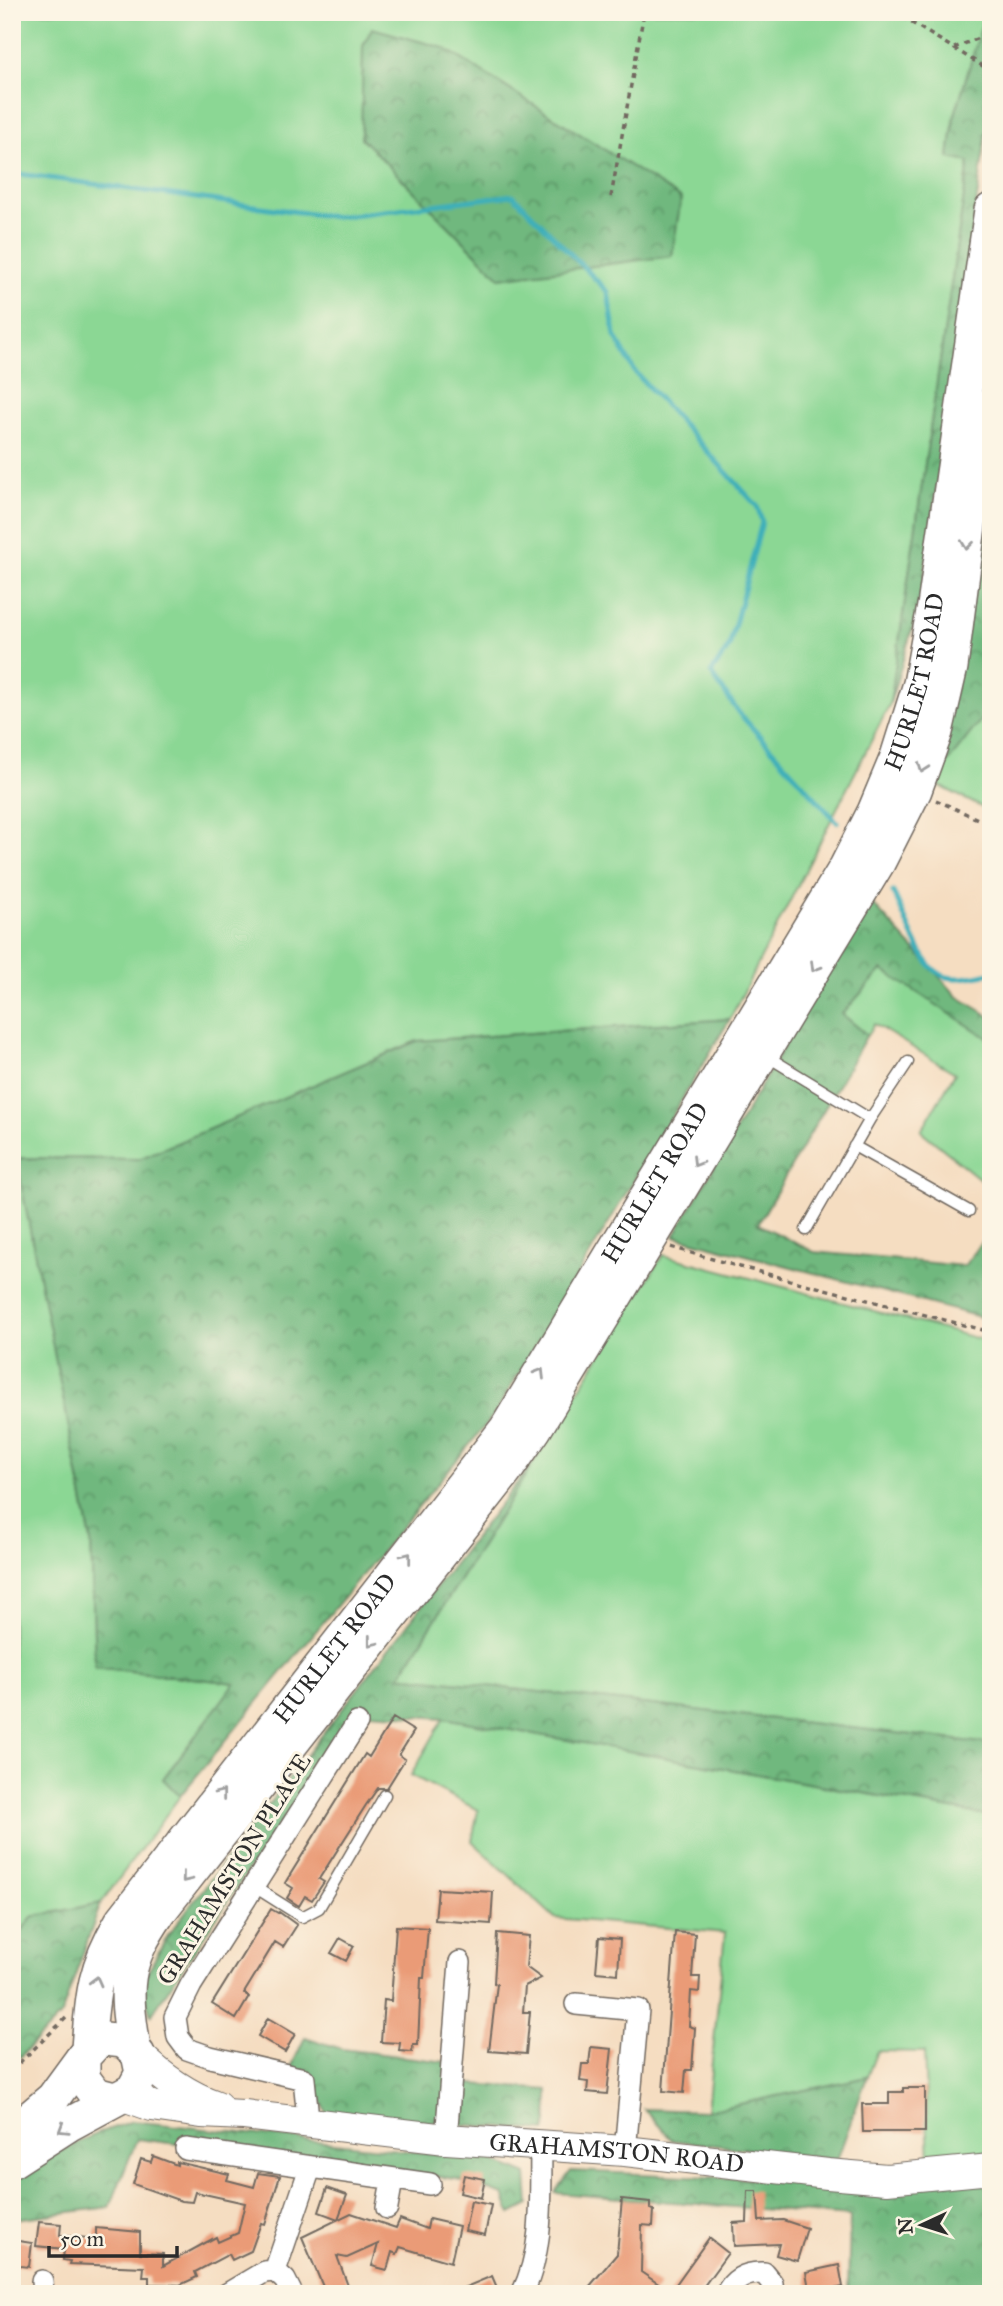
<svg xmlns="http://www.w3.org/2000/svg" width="1003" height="2306" viewBox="0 0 1003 2306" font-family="'IM FELL Great Primer',serif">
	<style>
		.grass { fill: #8bd794; stroke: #5b8160; stroke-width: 2 }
		.forest { fill: url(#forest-crowns); stroke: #4e7254; stroke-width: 2 }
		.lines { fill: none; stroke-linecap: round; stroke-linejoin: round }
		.stream { stroke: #3eafb9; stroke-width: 5 }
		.building { fill: #ea9b77 }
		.service-casing { stroke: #726960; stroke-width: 13 }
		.minor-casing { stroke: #726960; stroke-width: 24 }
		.secondary-casing { stroke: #726960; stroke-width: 32 }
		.primary-casing { stroke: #726960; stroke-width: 36 }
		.path { stroke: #726960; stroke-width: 3.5; stroke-dasharray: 5 5; stroke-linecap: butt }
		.service { stroke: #fff; stroke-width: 10 }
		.minor { stroke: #fff; stroke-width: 21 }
		.secondary { stroke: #fff; stroke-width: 30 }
		.primary { stroke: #fff; stroke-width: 33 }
		.oneway { stroke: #a0a0a0 }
		.labels { text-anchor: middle; stroke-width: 6; stroke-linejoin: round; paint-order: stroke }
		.street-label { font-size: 24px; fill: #2b2b2b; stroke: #fcf5e5 }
	</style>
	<defs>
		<pattern id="forest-crowns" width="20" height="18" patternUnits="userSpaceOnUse" patternTransform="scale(1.75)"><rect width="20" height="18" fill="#70b87e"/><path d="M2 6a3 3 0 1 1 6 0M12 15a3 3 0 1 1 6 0" fill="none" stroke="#5c9667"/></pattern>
	</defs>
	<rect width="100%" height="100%" fill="#fcf5e5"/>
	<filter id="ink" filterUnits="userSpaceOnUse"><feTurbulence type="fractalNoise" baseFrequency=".0143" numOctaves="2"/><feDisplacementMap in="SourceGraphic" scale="14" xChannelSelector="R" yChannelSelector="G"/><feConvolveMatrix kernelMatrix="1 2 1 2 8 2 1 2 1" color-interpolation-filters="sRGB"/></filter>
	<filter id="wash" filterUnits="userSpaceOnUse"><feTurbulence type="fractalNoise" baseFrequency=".00686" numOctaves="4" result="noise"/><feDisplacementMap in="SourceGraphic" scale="28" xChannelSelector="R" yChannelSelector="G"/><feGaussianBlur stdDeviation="1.57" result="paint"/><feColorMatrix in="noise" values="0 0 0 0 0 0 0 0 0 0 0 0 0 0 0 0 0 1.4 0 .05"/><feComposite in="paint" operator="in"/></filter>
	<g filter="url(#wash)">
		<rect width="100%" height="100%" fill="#f5ddc1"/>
		<path class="grass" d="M 12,12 L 986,12 L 954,118 L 949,157 L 969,162 L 890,704 L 730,1019 L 417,1041 L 139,1159 L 16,1158 L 91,1540 L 95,1667 L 236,1683 L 163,1779 L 180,1796 L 101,1903 L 32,1917 L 12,1944 Z
			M 991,707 L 991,812 L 938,785 L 937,776 Z
			M 882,969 L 991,1040 L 991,1188 L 921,1131 L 955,1073 L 874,1024 L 867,1035 L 842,1014 Z
			M 663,1255 L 991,1342 L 991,1744 L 400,1676 Z
			M 444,1718 L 991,1816 L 991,2151 L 929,2159 L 924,2052 L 877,2051 L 867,2077 L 707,2111 L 725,1933 L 555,1918 L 472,1841 L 478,1810 L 411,1775 Z"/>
		<path class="forest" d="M 986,12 L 991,12 L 991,123 L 986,135 L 921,599 L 890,704 L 969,162 L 949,158 L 954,118 Z
			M 372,28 L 444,48 L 681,198 L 672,256 L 500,278 L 361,138 L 363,46 Z
			M 991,502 L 991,707 L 937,776 Z
			M 869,900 L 957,996 L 991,1017 L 991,1040 L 882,970 L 842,1014 L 867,1035 L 758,1224 L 814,1252 L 964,1266 L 991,1230 L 991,1320 L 674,1236 Z
			M 730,1019 L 494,1415 L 180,1796 L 163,1779 L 235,1683 L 95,1667 L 91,1540 L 16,1158 L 139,1159 L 417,1041 Z
			M 536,1458 L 400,1676 L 991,1744 L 991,1816 L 444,1718 L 355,1712 L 151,2015 L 141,1983 L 170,1932 Z
			M 101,1903 L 61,2015 L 12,2065 L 12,1944 L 32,1917 Z
			M 305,2037 L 342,2049 L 461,2064 L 461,2083 L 548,2090 L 548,2122 L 545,2131 L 327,2114 L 314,2083 L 289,2072 Z
			M 867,2077 L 837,2160 L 672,2140 L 644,2109 L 707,2111 Z
			M 132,2121 L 491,2160 L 527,2175 L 529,2205 L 511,2214 L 504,2195 L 457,2179 L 137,2139 L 110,2207 L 12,2219 L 12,2174 L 96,2134 Z
			M 571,2171 L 777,2180 L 980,2181 L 991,2189 L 991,2294 L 848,2294 L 850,2216 L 555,2193 Z"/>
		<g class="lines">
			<path class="stream" d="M 12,173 L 335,217 L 513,195 L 608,292 L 615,336 L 635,372 L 757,506 L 762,522 L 729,647 L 711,673 L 739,713 L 837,822
				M 893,892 C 905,914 919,964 942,975 C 955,982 977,975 991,973"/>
		</g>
		<g id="blocks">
			<path class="building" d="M 393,1718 L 414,1731 L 399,1755 L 405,1759 L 387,1788 L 378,1788 L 366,1805 L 319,1879 L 324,1882 L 312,1900 L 305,1896 L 299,1906 L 287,1898 L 293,1888 L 285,1883 L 365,1754 L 369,1757 Z
				M 438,1889 L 493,1892 L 491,1924 L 435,1920 Z
				M 271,1909 L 278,1913 L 279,1912 L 297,1925 L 283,1947 L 275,1942 L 244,1993 L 249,1997 L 236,2019 L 212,2004 Z
				M 396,1926 L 428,1928 L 424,1978 L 421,1978 L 418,2045 L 413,2045 L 412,2052 L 399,2051 L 400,2043 L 381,2042 L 384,2000 L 391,2001 Z
				M 675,1932 L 695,1934 L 692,1977 L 700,1977 L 699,1992 L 691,1991 L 689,2026 L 695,2028 L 692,2070 L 686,2070 L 684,2093 L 663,2091 Z
				M 497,1933 L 529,1936 L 526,1967 L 541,1978 L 525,1986 L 523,2012 L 530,2012 L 526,2054 L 489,2051 L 497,1984 L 494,1983 Z
				M 599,1937 L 620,1939 L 618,1974 L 596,1972 Z
				M 340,1938 L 354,1946 L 346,1961 L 331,1953 Z
				M 268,2018 L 295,2034 L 285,2052 L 258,2036 Z
				M 591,2047 L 612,2049 L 607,2094 L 587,2092 L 588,2082 L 580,2081 L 582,2064 L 589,2064 Z
				M 903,2088 L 925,2088 L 925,2132 L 863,2132 L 862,2104 L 889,2104 L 889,2092 L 903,2092 Z
				M 153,2156 L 177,2165 L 177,2162 L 229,2174 L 227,2180 L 254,2187 L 258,2173 L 280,2176 L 265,2224 L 261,2223 L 251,2251 L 232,2260 L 229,2254 L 195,2272 L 197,2277 L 180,2285 L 149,2284 L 149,2277 L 143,2277 L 144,2267 L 69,2264 L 70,2261 L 63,2260 L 64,2249 L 36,2246 L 39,2222 L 61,2224 L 60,2235 L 96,2239 L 96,2228 L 140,2232 L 140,2253 L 163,2254 L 163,2266 L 216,2237 L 218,2242 L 238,2233 L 245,2203 L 195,2192 L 192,2202 L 181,2201 L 133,2184 L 141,2159 L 151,2162 Z
				M 464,2175 L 485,2179 L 481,2198 L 460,2193 Z
				M 327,2188 L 347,2195 L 338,2219 L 319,2212 Z
				M 748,2191 L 757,2191 L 759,2221 L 783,2220 L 807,2228 L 797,2261 L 776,2255 L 779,2244 L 734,2246 L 733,2223 L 747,2222 Z
				M 622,2199 L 650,2202 L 650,2209 L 654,2210 L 653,2226 L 642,2225 L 641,2272 L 660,2285 L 653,2294 L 583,2294 L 617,2254 Z
				M 471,2201 L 491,2205 L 485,2235 L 465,2231 Z
				M 351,2213 L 396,2228 L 400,2219 L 427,2229 L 429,2219 L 459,2226 L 451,2262 L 400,2247 L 397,2254 L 392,2252 L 387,2270 L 372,2266 L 378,2244 L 347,2258 L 337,2256 L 351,2294 L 326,2294 L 302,2237 Z
				M 709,2238 L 728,2253 L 698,2294 L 669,2294 Z
				M 12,2240 L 32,2243 L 29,2267 L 12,2265 Z
				M 839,2265 L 843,2287 L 810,2294 L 806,2272 Z
				M 492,2276 L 498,2290 L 489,2294 L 449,2294 Z"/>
		</g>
	</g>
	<g filter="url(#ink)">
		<use href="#blocks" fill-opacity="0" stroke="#726960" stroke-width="2"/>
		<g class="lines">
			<defs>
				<path id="service" d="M 765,1055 L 870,1119
					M 854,1146 L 969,1211
					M 806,1230 L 870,1119 L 908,1062
					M 253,1886 L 302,1917 L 319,1908 L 385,1795"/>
				<path id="minor" d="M 576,2004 L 638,2010 L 625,2151
					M 305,2122 L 307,2108 L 304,2079 L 210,2057 L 187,2049 L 178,2037 L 175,2017 L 191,1985 L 357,1723
					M 446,2139 L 460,1962
					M 186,2149 L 430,2184
					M 387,2208 L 392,2180
					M 275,2271 L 310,2168
					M 42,2281 L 43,2294
					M 227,2294 L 264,2272 L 275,2271 L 285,2280 L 292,2294
					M 522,2294 C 545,2247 540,2196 541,2145
					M 726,2294 C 734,2278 747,2272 764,2273 L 772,2283 L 773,2294"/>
				<g id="secondary">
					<path d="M 138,2054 C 161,2077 186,2095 217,2106"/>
					<path id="s1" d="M 124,2096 L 152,2106 L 201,2113 L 244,2115 L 446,2139 L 625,2151 L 828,2174 L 887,2179 L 991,2169"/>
				</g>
				<g id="primary">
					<path d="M 134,2048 C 124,1985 123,1965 160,1911 L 505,1472 L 535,1429 L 878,863 L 915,790 L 936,732 L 951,667 L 975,478 L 991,405"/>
					<path id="s2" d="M 88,2049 C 92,1996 93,1970 121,1922 L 506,1429 L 846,867 L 874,812 L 897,757 L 920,684 L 934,606 L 991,210"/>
					<path d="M 12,2133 L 53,2098 L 83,2057"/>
					<path d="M 12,2161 L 68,2125 L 133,2090 L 142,2073 L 138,2054 L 124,2041 L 105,2039 L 96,2043 L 83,2057 L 83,2078 L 95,2094 L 114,2099"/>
				</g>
			</defs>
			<use href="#service" class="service-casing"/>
			<use href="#minor" class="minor-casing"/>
			<use href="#secondary" class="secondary-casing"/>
			<use href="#primary" class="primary-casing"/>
			<path class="path" d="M 894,12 L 991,71
				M 954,48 L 991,33
				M 611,197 L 644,12
				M 936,800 L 991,825
				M 671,1247 L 740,1267 L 991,1332
				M 12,2070 L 66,2018"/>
			<use href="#service" class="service"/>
			<use href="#minor" class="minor"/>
			<use href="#secondary" class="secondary"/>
			<use href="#primary" class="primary"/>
		</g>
		<defs><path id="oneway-chevron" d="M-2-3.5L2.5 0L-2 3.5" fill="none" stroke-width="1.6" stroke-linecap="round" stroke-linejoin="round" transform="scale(1.75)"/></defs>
		<g class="oneway">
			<use href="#oneway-chevron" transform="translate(967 545) rotate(97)"/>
			<use href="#oneway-chevron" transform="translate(923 768) rotate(110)"/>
			<use href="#oneway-chevron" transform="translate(815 967) rotate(121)"/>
			<use href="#oneway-chevron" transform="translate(697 1162) rotate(121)"/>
			<use href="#oneway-chevron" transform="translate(540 1373) rotate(-59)"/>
			<use href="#oneway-chevron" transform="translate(407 1557) rotate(-52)"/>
			<use href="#oneway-chevron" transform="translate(372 1642) rotate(128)"/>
			<use href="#oneway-chevron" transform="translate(221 1794) rotate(-52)"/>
			<use href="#oneway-chevron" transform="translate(186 1878) rotate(129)"/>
			<use href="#oneway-chevron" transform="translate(96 1981) rotate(-76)"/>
			<use href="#oneway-chevron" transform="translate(63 2129) rotate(148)"/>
		</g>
	</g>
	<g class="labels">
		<g class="street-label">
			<text dy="8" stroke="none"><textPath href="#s2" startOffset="1614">HURLET ROAD</textPath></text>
			<text dy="8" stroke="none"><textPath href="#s2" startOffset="1046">HURLET ROAD</textPath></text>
			<text dy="8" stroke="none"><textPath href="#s2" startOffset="480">HURLET ROAD</textPath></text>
			<text transform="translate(234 1869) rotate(-58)" y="8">GRAHAMSTON PLACE</text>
			<text dy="8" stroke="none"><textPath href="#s1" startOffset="497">GRAHAMSTON ROAD</textPath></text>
		</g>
	</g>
	<rect width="1003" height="2306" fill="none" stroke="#fcf5e5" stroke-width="42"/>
	<g transform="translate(922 2225) rotate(266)" stroke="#fcf5e5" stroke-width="5" paint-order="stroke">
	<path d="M0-5L12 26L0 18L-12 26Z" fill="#2b2b2b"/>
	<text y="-10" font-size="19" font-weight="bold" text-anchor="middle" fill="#2b2b2b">N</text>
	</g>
	<path d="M49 2246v10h128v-10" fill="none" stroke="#2b2b2b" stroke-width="3.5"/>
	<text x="60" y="2246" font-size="21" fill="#2b2b2b" stroke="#fcf5e5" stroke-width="5" paint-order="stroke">50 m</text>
</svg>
